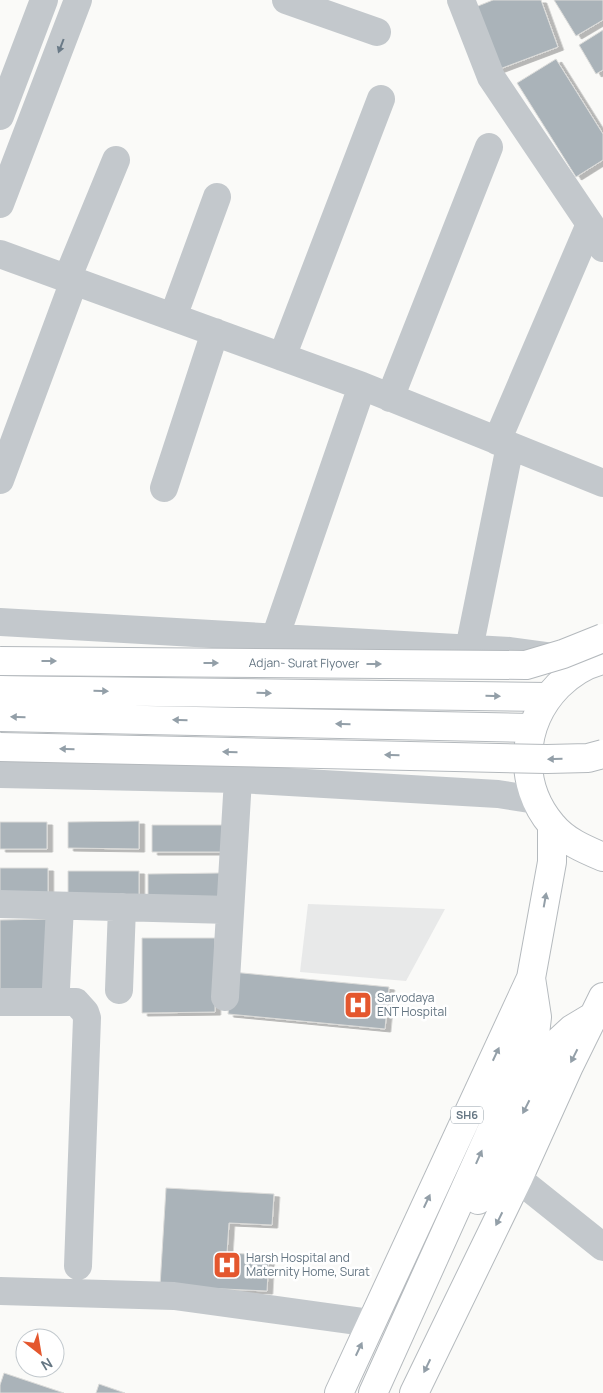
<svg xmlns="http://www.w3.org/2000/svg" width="603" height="1393" viewBox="0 0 603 1393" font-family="Manrope,sans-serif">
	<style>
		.built { fill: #e8e9e9 }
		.building { fill: #aab3b9; stroke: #dcdcda; filter: url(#shadow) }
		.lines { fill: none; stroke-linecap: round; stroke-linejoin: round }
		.major-casing { stroke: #b5babe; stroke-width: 30 }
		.highway-casing { stroke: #b4b9bd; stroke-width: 30 }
		.minor { stroke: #c3c8cc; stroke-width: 28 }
		.major { stroke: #fff; stroke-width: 28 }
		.highway { stroke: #fff; stroke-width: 28 }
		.highway-bridge-casing { stroke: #b4b9bd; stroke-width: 30; stroke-linecap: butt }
		.highway-bridge { stroke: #fff; stroke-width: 28 }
		.oneway { fill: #6a7a87 }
		.oneway2 { fill: #939fa8 }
		.labels { text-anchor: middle; stroke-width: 5; stroke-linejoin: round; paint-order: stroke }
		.shield { fill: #fff; stroke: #939fa8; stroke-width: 1 }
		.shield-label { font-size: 11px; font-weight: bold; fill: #657683 }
		.street-label { font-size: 12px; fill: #657683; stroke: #fff }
		.poi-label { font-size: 12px; fill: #657683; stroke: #fff; text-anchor: start }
	</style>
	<defs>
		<filter id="shadow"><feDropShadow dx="5.5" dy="3" stdDeviation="0" flood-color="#0004"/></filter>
	</defs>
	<rect width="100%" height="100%" fill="#fafaf8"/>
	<path class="built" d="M 308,904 L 445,909 L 406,981 L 300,972 Z"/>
	<path class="building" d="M 493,0 L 541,0 L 558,47 L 497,70 L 473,8 Z
		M 554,0 L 603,0 L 603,20 L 576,36 Z
		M 603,30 L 603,70 L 596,74 L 579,45 Z
		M 556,59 L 603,134 L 603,160 L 576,177 L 517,83 Z
		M 139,821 L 139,849 L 68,848 L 68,822 Z
		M 0,822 L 47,822 L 47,849 L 0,849 Z
		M 152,825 L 224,825 L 224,852 L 152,852 Z
		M 0,868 L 48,868 L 48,895 L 0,895 Z
		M 68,871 L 139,871 L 139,898 L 68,898 Z
		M 220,873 L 219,901 L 148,901 L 148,874 Z
		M 48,919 L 49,994 L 0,994 L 0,920 Z
		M 142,938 L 215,938 L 215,1012 L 142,1013 Z
		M 232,972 L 389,987 L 385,1029 L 228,1014 Z
		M 166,1188 L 274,1194 L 272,1225 L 229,1223 L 227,1253 L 269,1255 L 267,1291 L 160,1286 Z
		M 4,1373 L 64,1393 L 0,1393 L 0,1385 Z
		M 99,1384 L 125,1393 L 96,1393 Z"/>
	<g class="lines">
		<defs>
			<path id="major" d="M 603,660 C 585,664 570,674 558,686 C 521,724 517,784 552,825 C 565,841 584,849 603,857
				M 478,1200 L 560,1040 L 572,1029 L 592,1017
				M 339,1393 L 531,978 L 552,862 L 552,826
				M 373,1393 L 535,1034 L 537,1017 L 531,978
				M 414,1393 L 518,1179 L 569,1066 L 603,997"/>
			<path id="highway" d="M 0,690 L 547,697
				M 0,717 L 532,728"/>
		</defs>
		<use href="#major" class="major-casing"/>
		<use href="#highway" class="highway-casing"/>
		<path class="minor" d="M 286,0 L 377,32
			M 461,0 L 491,77 L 590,224 L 603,248
			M 0,116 L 44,0
			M 0,204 L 78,0
			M 0,254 L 362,386 L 603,483
			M 67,279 L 116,160
			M 173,317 L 217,197
			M 282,357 L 381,99
			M 390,398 L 489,147
			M 497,441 L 590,224
			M 0,480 L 74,281
			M 164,488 L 215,332
			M 0,622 L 510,651 L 547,656
			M 275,638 L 362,386
			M 469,649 L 510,446
			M 0,774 L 238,779 L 498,794 L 536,800
			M 0,904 L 230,910
			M 56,988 L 60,906
			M 119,990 L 122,907
			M 225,997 L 238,779
			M 0,1002 L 76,1002 L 85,1012 L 87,1018 L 78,1266
			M 518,1179 L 603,1247
			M 0,1291 L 174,1296 L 371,1323"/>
		<use href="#major" class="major"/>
		<use href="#highway" class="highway"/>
		<defs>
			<g id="highway-bridge">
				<path id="s1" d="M 0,661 L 526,665 L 563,654 L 603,638"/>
				<path d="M 0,747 L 547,759 L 588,758 L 603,754"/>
			</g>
		</defs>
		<use href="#highway-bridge" class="highway-bridge-casing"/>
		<use href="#highway-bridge" class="highway-bridge"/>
	</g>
	<defs><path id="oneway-solid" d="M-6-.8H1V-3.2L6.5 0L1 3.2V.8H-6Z" transform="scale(1.25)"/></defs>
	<use class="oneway" href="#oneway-solid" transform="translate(61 46) rotate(111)"/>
	<g class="oneway2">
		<use href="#oneway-solid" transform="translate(49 661)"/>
		<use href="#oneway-solid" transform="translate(211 663)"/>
		<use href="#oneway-solid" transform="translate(374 664)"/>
		<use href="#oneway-solid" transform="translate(101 691) rotate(1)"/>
		<use href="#oneway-solid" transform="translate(264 693) rotate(1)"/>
		<use href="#oneway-solid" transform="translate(493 696) rotate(1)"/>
		<use href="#oneway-solid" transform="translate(18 717) rotate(-179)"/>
		<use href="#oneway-solid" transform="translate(180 720) rotate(-179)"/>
		<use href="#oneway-solid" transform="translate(343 724) rotate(-179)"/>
		<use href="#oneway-solid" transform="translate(67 749) rotate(-179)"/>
		<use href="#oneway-solid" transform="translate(230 752) rotate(-179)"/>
		<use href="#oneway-solid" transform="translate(392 755) rotate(-179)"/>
		<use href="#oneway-solid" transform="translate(555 759) rotate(179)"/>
		<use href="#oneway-solid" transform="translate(545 900) rotate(-80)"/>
		<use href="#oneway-solid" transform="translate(496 1054) rotate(-65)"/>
		<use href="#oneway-solid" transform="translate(574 1056) rotate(117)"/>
		<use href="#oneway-solid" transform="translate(526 1107) rotate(117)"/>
		<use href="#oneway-solid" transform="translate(479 1157) rotate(-66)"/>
		<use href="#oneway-solid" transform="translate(427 1201) rotate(-65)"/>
		<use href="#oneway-solid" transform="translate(499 1219) rotate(116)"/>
		<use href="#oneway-solid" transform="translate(359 1349) rotate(-65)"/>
		<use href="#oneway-solid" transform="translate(427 1366) rotate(116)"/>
	</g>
	<defs>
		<symbol id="hospital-square" viewBox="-11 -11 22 22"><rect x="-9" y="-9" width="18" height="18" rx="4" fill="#e4572e" stroke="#fff"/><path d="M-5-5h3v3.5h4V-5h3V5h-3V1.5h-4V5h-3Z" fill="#fff"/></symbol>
	</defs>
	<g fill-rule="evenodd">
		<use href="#hospital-square" x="342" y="989" width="32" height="32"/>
		<use href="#hospital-square" x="211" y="1249" width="32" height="32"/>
	</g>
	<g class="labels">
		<rect class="shield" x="451" y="1106.5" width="32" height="17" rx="4"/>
		<g class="shield-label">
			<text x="467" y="1119">SH6</text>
		</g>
		<g class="street-label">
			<text dy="4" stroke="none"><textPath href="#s1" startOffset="304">Adjan- Surat Flyover</textPath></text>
		</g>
		<g class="poi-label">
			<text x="377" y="1002">Sarvodaya<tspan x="377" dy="14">ENT Hospital</tspan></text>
			<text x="246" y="1262">Harsh Hospital and<tspan x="246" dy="14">Maternity Home, Surat</tspan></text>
		</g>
	</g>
	<g transform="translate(40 1353) rotate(149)"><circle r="24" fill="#ffffff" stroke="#c1c8cd"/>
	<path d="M0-4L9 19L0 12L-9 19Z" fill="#e4572e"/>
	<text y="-8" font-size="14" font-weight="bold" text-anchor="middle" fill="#657683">N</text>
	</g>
</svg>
